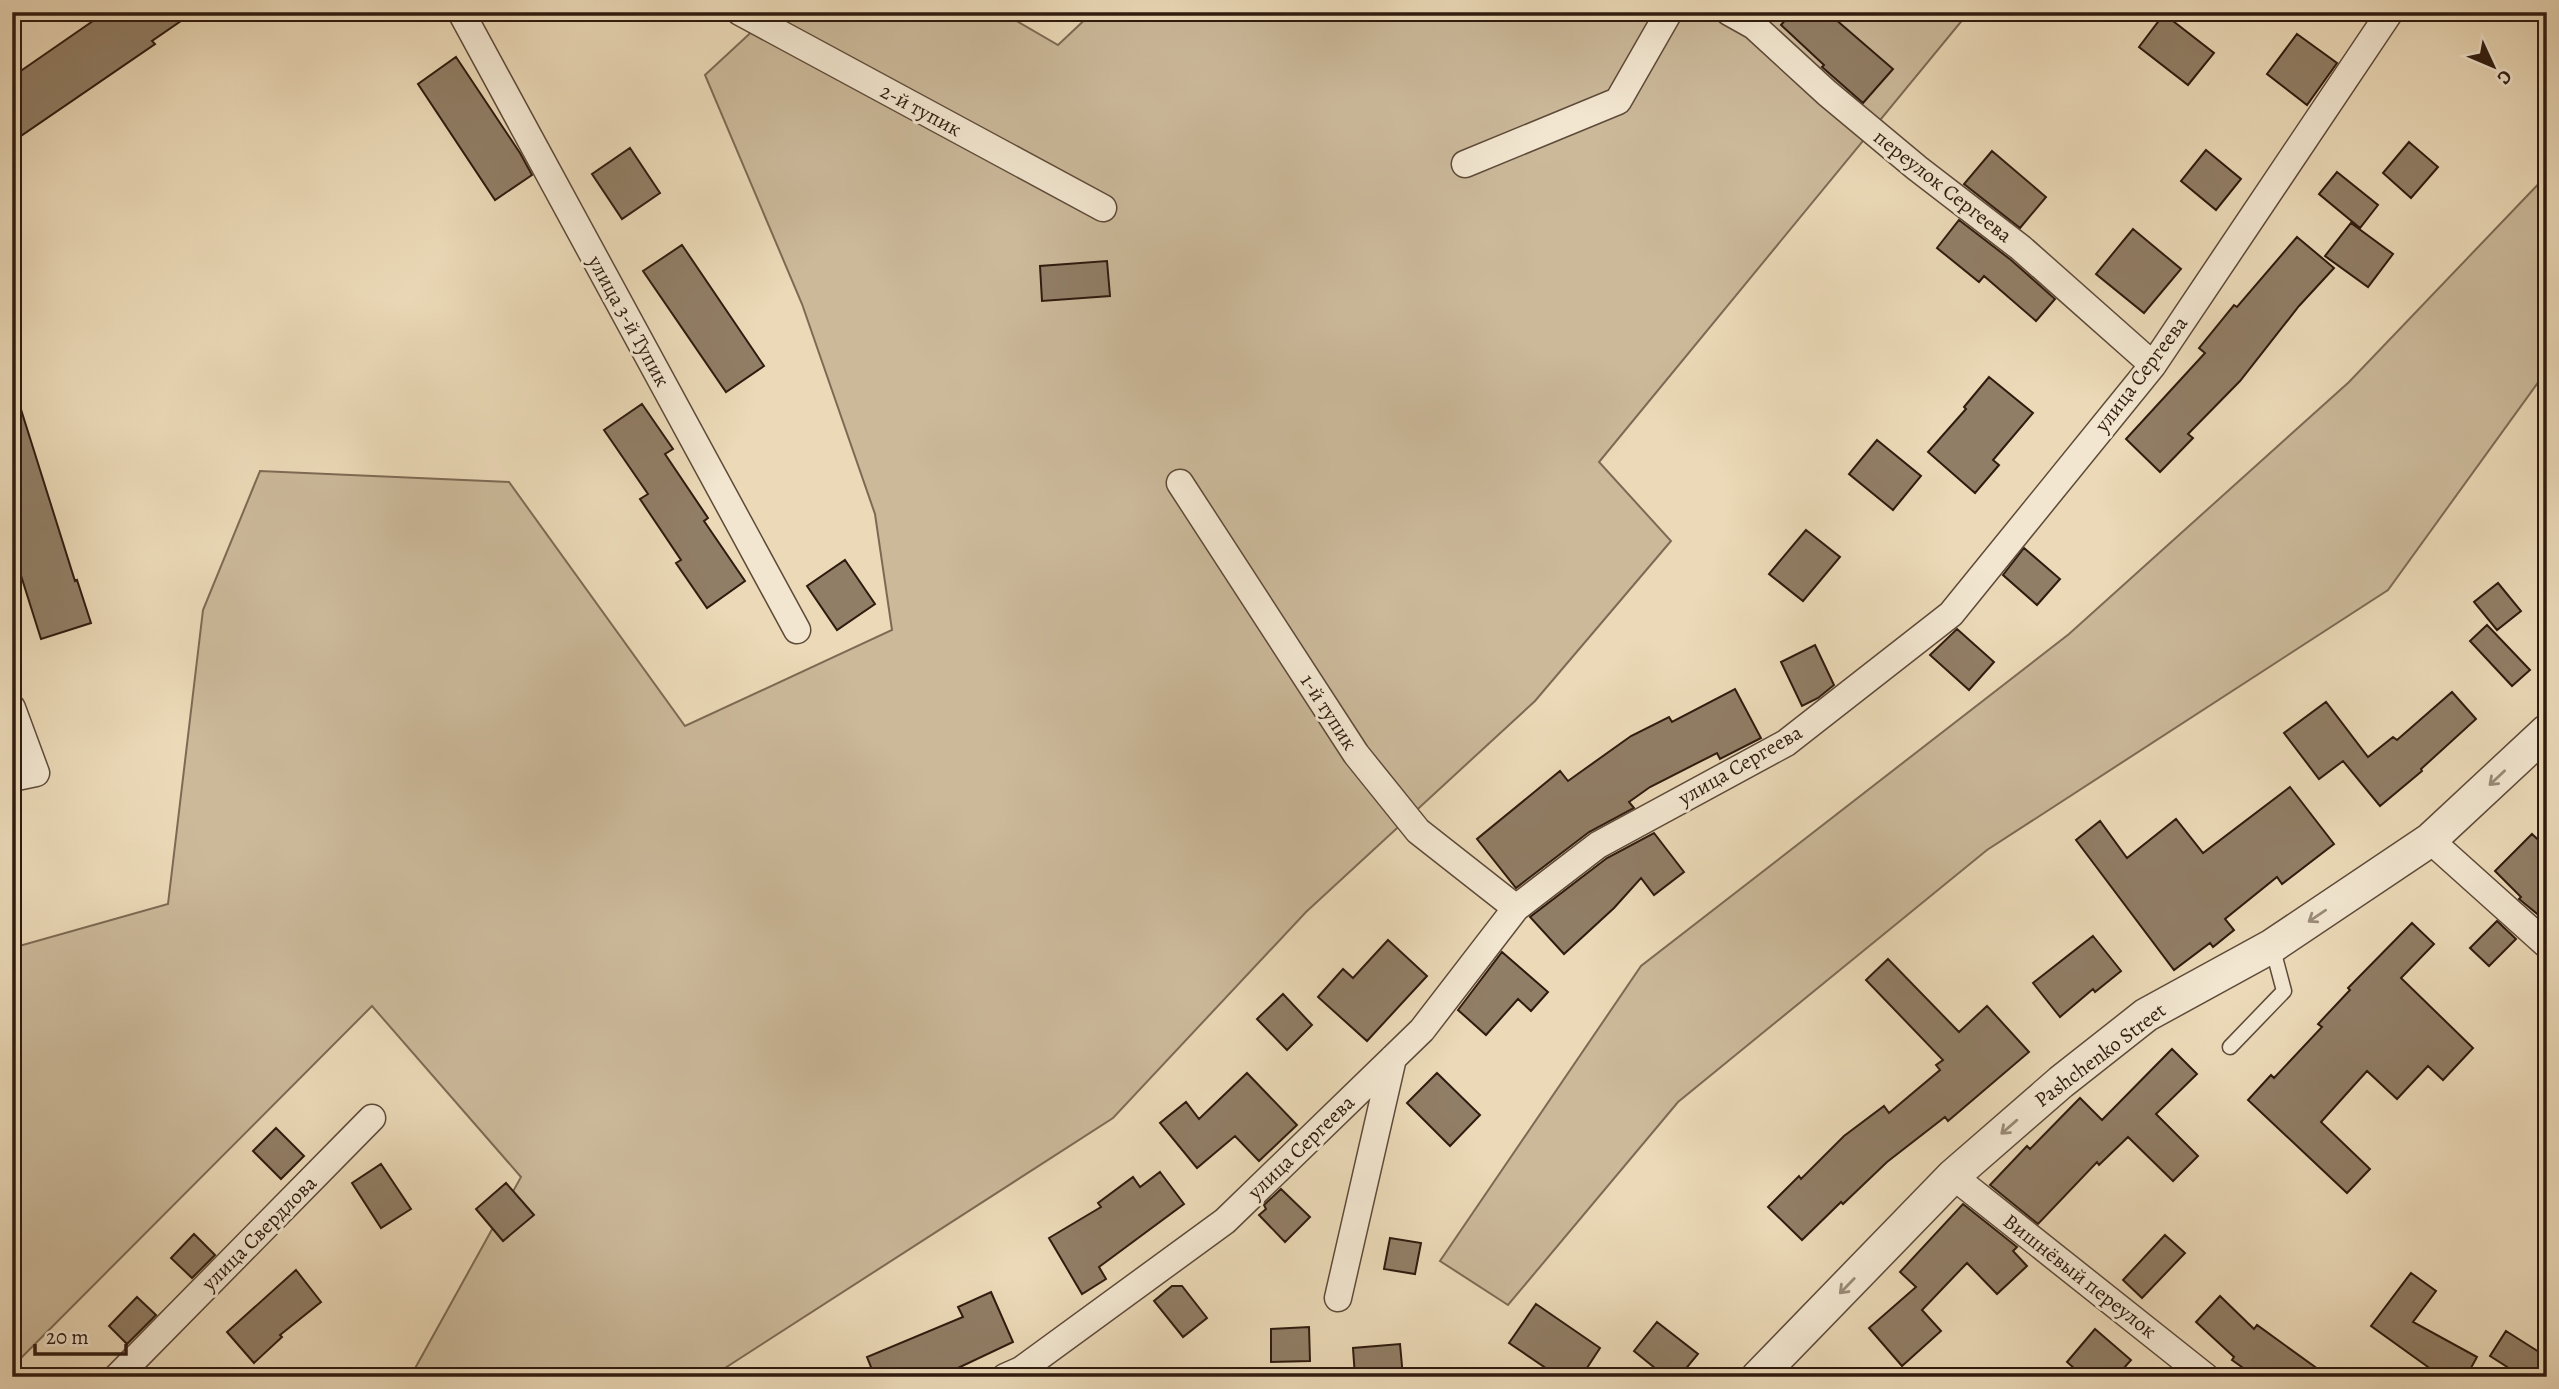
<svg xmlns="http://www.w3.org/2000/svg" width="2559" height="1389" viewBox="0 0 2559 1389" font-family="Alegreya,serif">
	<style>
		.green { fill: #cbb99a; stroke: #7d6a54; stroke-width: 2 }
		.building { fill: #917e66; stroke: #2f1b0f; stroke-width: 2 }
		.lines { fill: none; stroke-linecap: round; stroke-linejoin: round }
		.service-casing { stroke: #5e4a39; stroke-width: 17 }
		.minor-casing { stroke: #5e4a39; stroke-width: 29 }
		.tertiary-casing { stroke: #5e4a39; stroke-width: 36 }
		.service { stroke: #f2e6d0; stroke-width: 14 }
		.minor { stroke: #f2e6d0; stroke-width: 26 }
		.tertiary { stroke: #f2e6d0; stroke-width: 33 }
		.oneway { stroke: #9a8b79 }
		.labels { text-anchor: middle; stroke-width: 6; stroke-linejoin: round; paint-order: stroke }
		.street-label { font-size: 21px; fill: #2f1b0f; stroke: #f2e6d0 }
	</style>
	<rect width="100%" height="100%" fill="#ebd9b7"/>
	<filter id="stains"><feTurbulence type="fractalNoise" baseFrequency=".00286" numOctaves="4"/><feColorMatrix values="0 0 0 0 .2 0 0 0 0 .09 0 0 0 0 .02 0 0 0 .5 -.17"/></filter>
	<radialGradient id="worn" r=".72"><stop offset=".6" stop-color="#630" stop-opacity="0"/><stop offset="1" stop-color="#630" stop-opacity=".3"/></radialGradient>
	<path class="green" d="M 773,12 L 1001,12 L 1058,45 L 1093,12 L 1969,12 L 1599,462 L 1671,541 L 1535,701 L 1306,912 L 1113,1118 L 711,1377 L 407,1377 L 413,1372 L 521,1177 L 372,1006 L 12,1367 L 12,948 L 168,904 L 203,610 L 260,471 L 509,482 L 685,726 L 892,630 L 875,514 L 802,304 L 705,75 Z
		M 2547,175 L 2547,370 L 2388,590 L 1987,850 L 1678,1102 L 1508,1305 L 1440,1261 L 1641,966 L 2069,634 L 2349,382 Z"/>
	<path class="building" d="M 106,12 L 194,12 L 152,41 L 155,44 L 12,142 L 12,77 Z
		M 1792,12 L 1827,12 L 1893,69 L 1863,103 L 1822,67 L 1824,65 L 1781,25 Z
		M 2164,14 L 2214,53 L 2188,85 L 2139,47 Z
		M 2297,34 L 2337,63 L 2307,105 L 2267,74 Z
		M 456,57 L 520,153 L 532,175 L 495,200 L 418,84 Z
		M 2409,142 L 2438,167 L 2411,198 L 2383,173 Z
		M 630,148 L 660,193 L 622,219 L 592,174 Z
		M 2206,150 L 2241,179 L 2216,210 L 2181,181 Z
		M 1992,151 L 2046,197 L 2020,228 L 1964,184 Z
		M 2337,172 L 2378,205 L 2360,228 L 2319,194 Z
		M 1959,220 L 2011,260 L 2055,299 L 2036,321 L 1984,276 L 1979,282 L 1937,248 Z
		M 2351,223 L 2393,254 L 2368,287 L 2325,256 Z
		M 2133,229 L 2181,269 L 2144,313 L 2096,274 Z
		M 2297,237 L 2334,268 L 2299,306 L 2240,381 L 2188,434 L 2193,438 L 2160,472 L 2126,439 L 2205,353 L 2199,348 L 2234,305 L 2237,307 Z
		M 682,245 L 764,366 L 726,392 L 643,271 Z
		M 1107,261 L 1110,296 L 1042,301 L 1040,266 Z
		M 1989,377 L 2033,413 L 1993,460 L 1999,465 L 1975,493 L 1928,452 L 1966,409 L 1964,407 Z
		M 12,400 L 18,400 L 75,581 L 77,580 L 91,623 L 41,639 L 17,563 L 12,564 Z
		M 642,404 L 673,449 L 665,454 L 708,518 L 704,521 L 745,581 L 707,608 L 676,563 L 681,560 L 640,499 L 648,494 L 604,430 Z
		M 1877,440 L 1921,476 L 1893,510 L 1849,474 Z
		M 1806,530 L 1840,557 L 1803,601 L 1769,574 Z
		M 2024,548 L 2060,579 L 2037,605 L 2003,575 Z
		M 845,560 L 875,604 L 837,630 L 807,586 Z
		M 2498,583 L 2521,611 L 2497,630 L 2474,602 Z
		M 2487,625 L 2530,670 L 2512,686 L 2470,641 Z
		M 1957,629 L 1994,662 L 1969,690 L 1930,655 Z
		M 1815,645 L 1834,685 L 1818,698 L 1802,706 L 1781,662 Z
		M 1735,689 L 1761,738 L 1720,759 L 1717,753 L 1650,787 L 1629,802 L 1634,808 L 1589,832 L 1516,888 L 1477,839 L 1560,771 L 1568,781 L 1631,736 L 1669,717 L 1672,722 Z
		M 2452,692 L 2476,719 L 2421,769 L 2422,771 L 2380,806 L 2343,761 L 2319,779 L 2284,733 L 2326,702 L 2368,757 L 2393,737 L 2397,740 Z
		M 2290,787 L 2334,844 L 2282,884 L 2277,877 L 2225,919 L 2234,930 L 2213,947 L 2210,943 L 2174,970 L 2076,840 L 2100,821 L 2127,858 L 2176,819 L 2203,853 Z
		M 1654,833 L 1684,872 L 1654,895 L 1641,878 L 1614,908 L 1564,954 L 1530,917 L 1607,858 Z
		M 2532,834 L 2547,848 L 2547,922 L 2519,899 L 2521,897 L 2495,871 Z
		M 2497,921 L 2516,939 L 2489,966 L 2470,948 Z
		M 2412,923 L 2434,944 L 2401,978 L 2473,1048 L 2443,1080 L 2428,1066 L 2397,1099 L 2367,1071 L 2321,1122 L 2370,1169 L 2347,1193 L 2248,1100 L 2271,1075 L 2274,1078 L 2322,1027 L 2318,1024 L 2350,990 L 2348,988 Z
		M 2093,936 L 2121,971 L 2095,992 L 2093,989 L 2060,1017 L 2033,983 Z
		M 1388,940 L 1427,976 L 1367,1041 L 1318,997 L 1343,969 L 1353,978 Z
		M 1502,952 L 1548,992 L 1531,1011 L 1518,999 L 1486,1035 L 1458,1010 Z
		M 1888,959 L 1959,1032 L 1987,1006 L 2029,1052 L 1948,1121 L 1945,1117 L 1887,1162 L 1843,1204 L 1841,1202 L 1802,1240 L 1768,1207 L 1799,1176 L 1801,1179 L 1844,1136 L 1884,1106 L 1889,1113 L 1940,1070 L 1936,1065 L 1943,1060 L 1866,980 Z
		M 1283,994 L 1312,1025 L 1287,1050 L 1257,1019 Z
		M 2172,1049 L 2197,1074 L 2156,1114 L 2198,1156 L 2173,1181 L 2128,1137 L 2099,1165 L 2097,1162 L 2038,1224 L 1990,1185 L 2027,1146 L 2030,1149 L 2080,1098 L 2102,1120 Z
		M 1247,1073 L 1297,1125 L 1259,1161 L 1235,1136 L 1197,1168 L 1160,1123 L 1186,1102 L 1199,1119 Z
		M 1437,1073 L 1480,1115 L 1450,1146 L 1407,1103 Z
		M 276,1128 L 304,1156 L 281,1179 L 253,1151 Z
		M 381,1164 L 411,1209 L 381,1228 L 352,1183 Z
		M 1160,1172 L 1184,1204 L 1099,1267 L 1106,1279 L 1082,1294 L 1049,1238 L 1101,1207 L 1098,1203 L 1133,1177 L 1140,1187 Z
		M 506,1183 L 534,1215 L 503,1241 L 476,1209 Z
		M 1281,1189 L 1310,1217 L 1285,1242 L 1259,1215 L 1266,1209 L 1264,1205 Z
		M 1963,1204 L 2017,1247 L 2013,1251 L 2027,1266 L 1997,1294 L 1967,1263 L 1922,1310 L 1941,1331 L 1902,1366 L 1869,1328 L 1916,1287 L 1900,1272 Z
		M 194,1234 L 215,1255 L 192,1278 L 171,1258 Z
		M 2165,1235 L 2185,1253 L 2142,1298 L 2123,1280 Z
		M 1390,1238 L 1421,1243 L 1415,1274 L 1384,1269 Z
		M 296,1270 L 321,1302 L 280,1335 L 282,1337 L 254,1363 L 227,1332 Z
		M 2411,1273 L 2436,1291 L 2413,1322 L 2477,1357 L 2466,1377 L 2442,1377 L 2371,1326 Z
		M 1172,1286 L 1182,1286 L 1207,1318 L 1183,1337 L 1154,1301 Z
		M 991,1292 L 1013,1342 L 939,1377 L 875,1377 L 867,1357 L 963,1317 L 958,1307 Z
		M 2220,1296 L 2254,1329 L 2257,1325 L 2329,1377 L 2256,1377 L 2232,1360 L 2234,1357 L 2196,1322 Z
		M 137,1297 L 156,1315 L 127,1344 L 109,1326 Z
		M 1536,1304 L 1600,1348 L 1581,1377 L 1559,1377 L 1509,1343 Z
		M 1657,1322 L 1698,1354 L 1679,1377 L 1666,1377 L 1634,1351 Z
		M 1309,1327 L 1310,1361 L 1271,1362 L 1271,1329 Z
		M 2095,1329 L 2131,1360 L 2116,1377 L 2084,1377 L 2067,1362 Z
		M 2506,1331 L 2547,1357 L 2547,1377 L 2523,1377 L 2490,1356 Z
		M 1400,1344 L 1403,1377 L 1355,1377 L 1353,1348 Z"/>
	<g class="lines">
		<defs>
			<path id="service" d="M 2230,1047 L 2284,991 L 2272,946"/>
			<path id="minor" d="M 461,12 L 797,630
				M 740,12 L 1103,208
				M 1729,12 L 1754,26 L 1827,93 L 1917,168 L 2021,248 L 2153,365
				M 1465,164 L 1618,101 L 1669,12
				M 1180,483 L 1356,754 L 1418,831 L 1516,908
				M 12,708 L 36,773 L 12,778
				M 2430,840 L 2547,945
				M 1953,1176 L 2206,1377
				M 1338,1298 L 1393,1058
				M 117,1377 L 372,1118
				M 1005,1377 L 1021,1370 L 1225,1221 L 1422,1030 L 1516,908 L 1598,845 L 1786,743 L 1951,614 L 2153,365 L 2390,12"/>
			<path id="tertiary" d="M 1758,1377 L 1953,1176 L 2061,1082 L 2146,1015 L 2272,946 L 2430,840 L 2547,731"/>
		</defs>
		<use href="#service" class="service-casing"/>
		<use href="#minor" class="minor-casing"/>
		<use href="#tertiary" class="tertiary-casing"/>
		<use href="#service" class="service"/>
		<use href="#minor" class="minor"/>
		<use href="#tertiary" class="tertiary"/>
	</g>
	<defs><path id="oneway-shaft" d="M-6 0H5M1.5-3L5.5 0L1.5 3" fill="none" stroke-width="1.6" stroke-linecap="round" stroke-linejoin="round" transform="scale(1.75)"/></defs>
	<g class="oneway">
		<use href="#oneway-shaft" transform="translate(2497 778) rotate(137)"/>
		<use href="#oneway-shaft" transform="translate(2317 916) rotate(146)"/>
		<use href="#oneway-shaft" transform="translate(2009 1127) rotate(139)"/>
		<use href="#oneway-shaft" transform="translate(1847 1286) rotate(134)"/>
	</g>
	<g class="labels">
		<g class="street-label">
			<text transform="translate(921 110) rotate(28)" y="7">2-й тупик</text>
			<text transform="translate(1943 186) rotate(38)" y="7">переулок Сергеева</text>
			<text transform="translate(629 321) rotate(61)" y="7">улица 3-й Тупик</text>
			<text transform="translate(2141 374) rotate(-53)" y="7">улица Сергеева</text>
			<text transform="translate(1329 712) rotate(57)" y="7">1-й тупик</text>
			<text transform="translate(1740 765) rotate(-30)" y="7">улица Сергеева</text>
			<text transform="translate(2100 1055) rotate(-37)" y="7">Pashchenko Street</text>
			<text transform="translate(1301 1147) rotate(-44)" y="7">улица Сергеева</text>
			<text transform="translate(259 1233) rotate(-45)" y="7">улица Свердлова</text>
			<text transform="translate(2080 1276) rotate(38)" y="7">Вишнёвый переулок</text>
		</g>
	</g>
	<rect width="2559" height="1389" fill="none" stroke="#ebd9b7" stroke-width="42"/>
	<rect x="14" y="14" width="2531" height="1361" fill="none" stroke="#2f1b0f" stroke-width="3.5"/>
	<rect x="21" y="21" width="2517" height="1347" fill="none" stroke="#2f1b0f" stroke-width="2"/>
	<g transform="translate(2493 66) rotate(134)" stroke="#f2e6d0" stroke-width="5" paint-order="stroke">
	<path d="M0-5L12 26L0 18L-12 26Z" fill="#2f1b0f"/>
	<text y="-10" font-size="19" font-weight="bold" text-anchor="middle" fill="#2f1b0f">С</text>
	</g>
	<path d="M35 1344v10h91v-10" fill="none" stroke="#2f1b0f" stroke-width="3.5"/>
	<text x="46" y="1344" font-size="21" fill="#2f1b0f" stroke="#f2e6d0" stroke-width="5" paint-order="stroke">20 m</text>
	<rect width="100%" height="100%" filter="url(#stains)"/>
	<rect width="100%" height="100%" fill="url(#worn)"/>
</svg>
